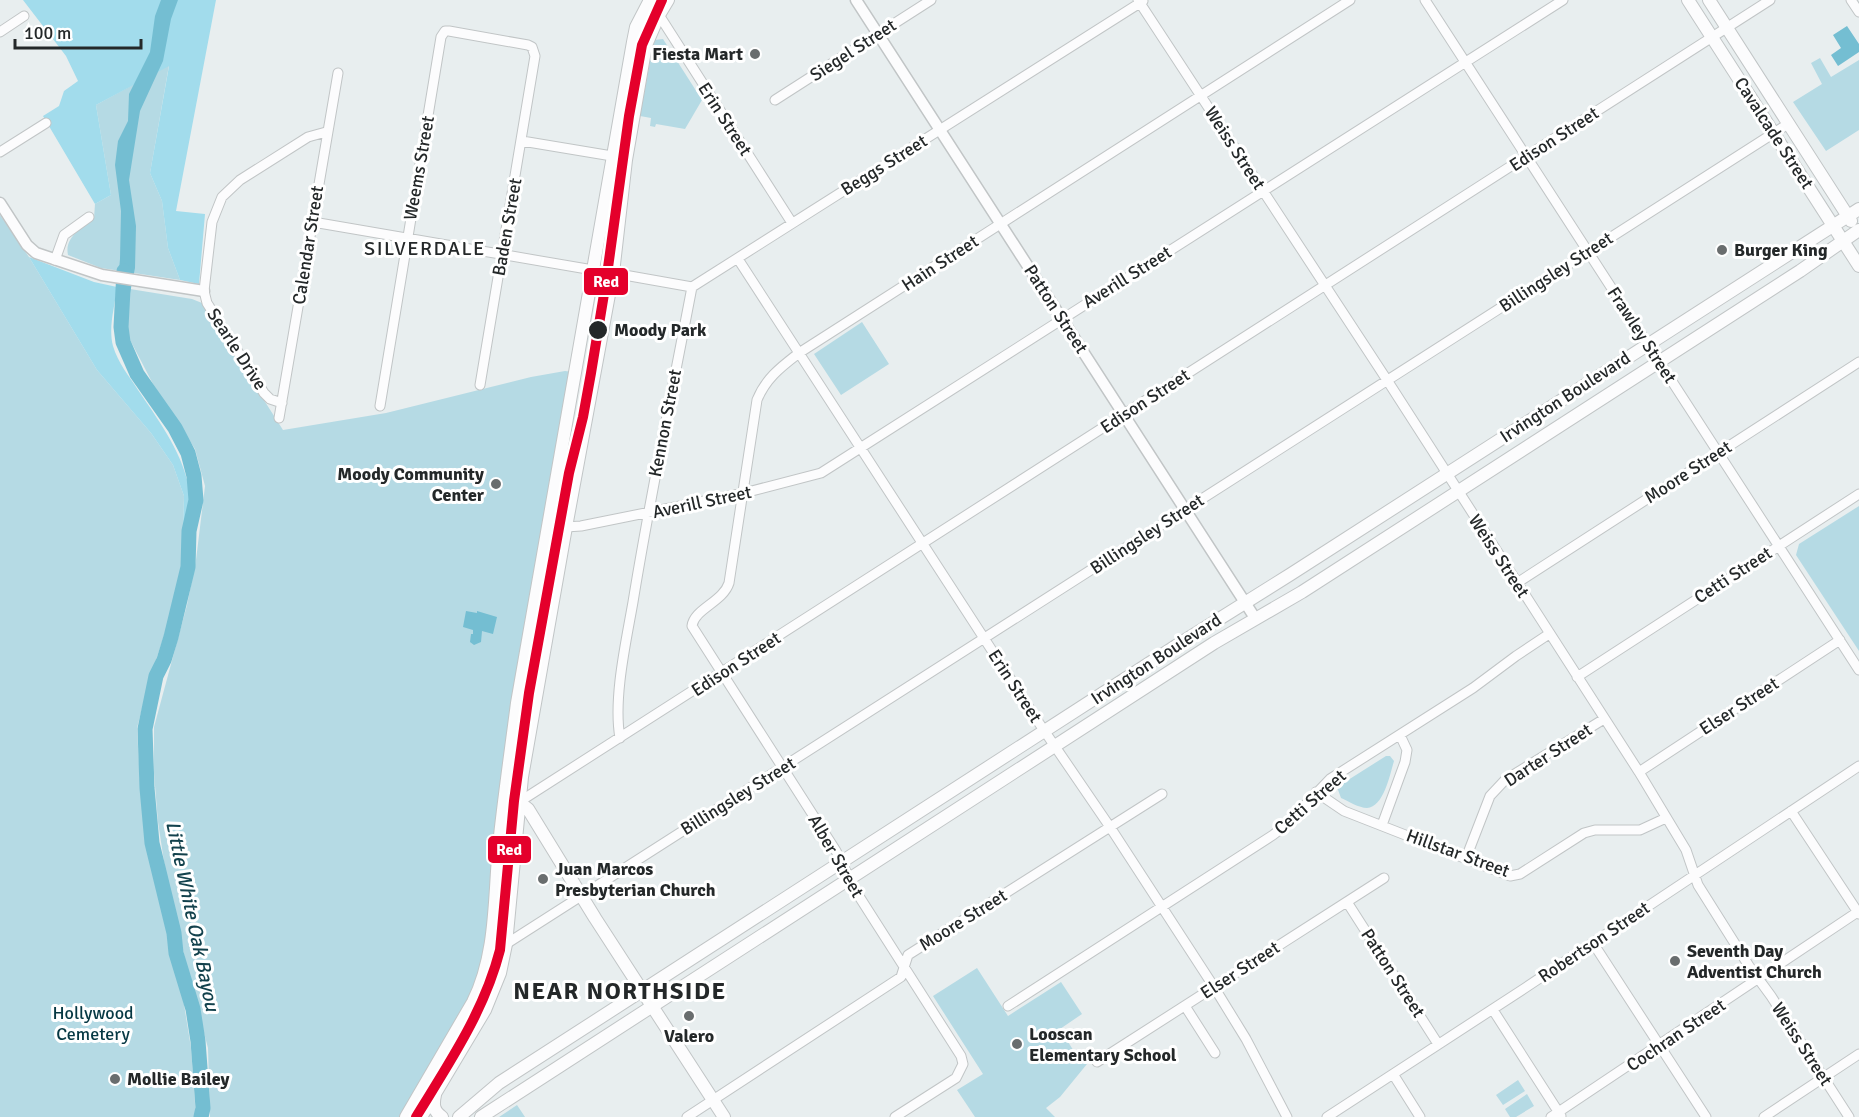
<svg xmlns="http://www.w3.org/2000/svg" width="1859" height="1117" viewBox="0 0 1859 1117" font-family="Signika,sans-serif">
	<style>
		.green { fill: #b5dae4 }
		.forest { fill: #a2dcec }
		.water { fill: #74bed2 }
		.lines { fill: none; stroke-linecap: round; stroke-linejoin: round }
		.river { stroke: #74bed2; stroke-width: 15 }
		.minor-casing { stroke: #c1c5c6; stroke-width: 11 }
		.tertiary-casing { stroke: #c1c5c6; stroke-width: 13 }
		.secondary-casing { stroke: #c1c5c6; stroke-width: 14 }
		.minor { stroke: #fcfcfd; stroke-width: 9 }
		.tertiary { stroke: #fcfcfd; stroke-width: 10 }
		.secondary { stroke: #fcfcfd; stroke-width: 12 }
		.rail-1-casing { stroke: #fff; stroke-width: 15 }
		.rail-1 { stroke: #e4002b; stroke-width: 10 }
		.poi-dot { fill: #696d6e; stroke: #fff; stroke-width: 2 }
		.stop-dot { fill: #242829; stroke: #fff; stroke-width: 2 }
		.labels { text-anchor: middle; stroke-width: 6; stroke-linejoin: round; paint-order: stroke }
		.street-label { font-size: 18px; fill: #242829; stroke: #fff }
		.poi-label { font-size: 18px; font-weight: bold; fill: #242829; stroke: #fff; text-anchor: start }
		.stop-label { font-size: 18px; font-weight: bold; fill: #242829; stroke: #fff; text-anchor: start }
		.park-label { font-size: 18px; fill: #063843; stroke: #fff }
		.neighbourhood-label { font-size: 20px; letter-spacing: 1.5px; fill: #242829; stroke: #fff }
		.water-label { font-size: 20px; font-style: italic; fill: #12414c; stroke: #fff }
		.district-label { font-size: 24px; font-weight: bold; letter-spacing: 1.5px; fill: #242829; stroke: #fff }
		.line-badge { stroke: #fff; stroke-width: 2 }
		.badge-label { font-size: 16px; text-anchor: middle; font-weight: bold; fill: #fff }
	</style>
	<rect width="100%" height="100%" fill="#e8eeef"/>
	<path class="green" d="M 663,39 L 702,100 L 685,129 L 656,124 L 655,127 L 650,126 L 651,118 L 640,116 L 654,40 Z
		M 1820,58 L 1831,77 L 1859,60 L 1859,130 L 1826,151 L 1793,102 L 1822,84 L 1811,63 Z
		M 169,65 L 150,173 L 162,201 L 168,248 L 180,280 L 101,268 L 68,255 C 64,237 83,227 94,218 L 95,204 L 111,195 L 96,105 Z
		M 0,215 L 29,257 L 97,370 L 151,433 L 173,465 L 184,496 L 182,565 L 165,633 L 150,678 L 137,728 L 140,782 L 146,829 L 182,992 L 191,1048 L 196,1117 L 0,1117 Z
		M 130,289 L 192,299 L 202,303 L 283,430 L 386,413 L 531,377 L 565,371 L 573,372 L 525,622 L 483,969 L 457,1026 L 402,1117 L 210,1117 L 208,1048 L 188,973 L 165,868 L 158,822 L 154,773 L 154,727 L 187,605 L 196,560 L 205,486 L 195,449 L 153,384 L 127,334 Z
		M 862,322 L 889,364 L 841,395 L 814,354 Z
		M 1859,506 L 1859,651 L 1796,555 L 1799,544 Z
		M 1386,756 L 1390,756 L 1394,761 C 1390,774 1384,807 1367,808 C 1359,808 1348,801 1341,798 L 1337,787 Z
		M 977,968 L 1008,1016 L 1061,982 L 1082,1014 L 1060,1029 L 1080,1061 L 1087,1064 L 1060,1097 L 1046,1108 L 1055,1117 L 975,1117 L 957,1090 L 983,1074 L 933,996 Z
		M 1518,1080 L 1525,1091 L 1503,1105 L 1496,1095 Z
		M 1527,1094 L 1534,1106 L 1516,1117 L 1510,1117 L 1505,1109 Z
		M 517,1105 L 525,1117 L 499,1117 Z"/>
	<path class="forest" d="M 23,0 L 216,0 L 176,211 L 205,214 L 199,284 L 180,280 L 168,248 L 162,201 L 150,173 L 169,66 L 96,105 L 111,195 L 95,204 L 43,116 L 59,106 L 64,91 L 78,81 L 66,56 Z
		M 29,257 L 94,282 L 117,287 C 115,306 108,327 113,346 C 118,363 129,376 138,390 C 157,418 180,449 188,483 C 194,506 185,541 182,565 L 184,496 L 173,465 L 151,433 L 97,370 Z"/>
	<path class="water" d="M 161,0 L 178,0 L 171,19 L 163,61 L 140,111 L 129,180 L 136,226 L 135,268 L 130,293 L 117,291 L 120,259 L 121,211 L 115,165 L 118,141 L 128,121 L 129,94 L 150,52 L 155,16 Z
		M 1847,26 L 1859,44 L 1859,52 L 1838,66 L 1831,55 L 1841,48 L 1833,35 Z
		M 466,611 L 477,613 L 477,611 L 497,617 L 493,634 L 482,631 L 481,642 L 474,645 L 470,642 L 471,634 L 473,634 L 473,630 L 463,627 Z"/>
	<g class="lines">
		<path class="river" d="M 124,271 L 121,327 L 123,342 L 137,374 L 175,428 L 188,453 L 194,476 L 196,500 L 189,531 L 188,567 L 171,637 L 164,660 L 156,676 L 145,729 L 147,788 L 152,843 L 174,933 L 176,953 L 193,1009 L 198,1041 L 203,1108 L 201,1117"/>
		<defs>
			<path id="minor" d="M 1138,0 L 1387,380 L 1639,772 L 1686,850 L 1698,885 L 1749,966 L 1771,996 L 1849,1117
				M 1425,0 L 1859,670
				M 1851,0 L 1859,12
				M 659,15 L 792,223
				M 0,32 L 24,16
				M 775,100 L 931,0
				M 522,141 L 612,156
				M 0,152 L 46,123
				M 313,222 L 593,270
				M 738,259 L 1039,723 L 1110,827 L 1214,987 L 1246,1039 L 1287,1117
				M 55,260 L 64,235 L 89,217
				M 613,273 L 692,287 L 1143,1
				M 282,403 L 270,399 L 264,393 L 207,303 L 204,291 L 212,222 L 222,197 L 240,180 L 308,137 L 326,132
				M 380,406 L 441,37 L 445,31 L 449,31 L 528,45 L 532,47 L 535,56 L 480,385
				M 279,418 L 338,73
				M 566,527 L 581,526 L 744,493 L 821,473 L 1563,0
				M 1517,583 L 1859,362
				M 1577,677 L 1859,494
				M 620,738 C 613,699 626,642 633,602 C 650,497 672,392 692,287
				M 1639,772 L 1840,640
				M 1316,792 L 1344,811 L 1510,876 L 1520,874 L 1584,833 L 1595,830 L 1640,830 L 1666,818
				M 519,802 L 1770,0
				M 1791,811 L 1859,914
				M 1382,825 L 1405,762 L 1407,750 L 1400,735
				M 1466,858 L 1490,796 L 1505,780 L 1604,719
				M 1347,902 L 1438,1044
				M 1593,943 L 1706,1117
				M 506,944 L 1788,124
				M 1008,1006 L 1273,835 L 1286,825 L 1330,779 L 1473,688 L 1516,656 L 1549,634
				M 1185,1006 L 1215,1053
				M 1493,1010 L 1561,1116
				M 1097,1062 L 1384,878
				M 1393,1074 L 1420,1117
				M 687,1117 L 901,977 L 908,955 L 1162,794
				M 895,1117 L 956,1078 L 963,1064 L 961,1056 L 855,890 L 836,851 L 692,626 C 694,609 723,602 729,583 L 757,400 C 766,378 781,367 799,353 L 1350,0
				M 1327,1117 L 1525,988 L 1859,766
				M 1551,1117 L 1859,911
				M 1764,1117 L 1859,1054"/>
			<path id="tertiary" d="M 856,0 L 1255,618
				M 0,203 L 27,245 L 36,253 L 102,275 L 204,291"/>
			<path id="secondary" d="M 1688,0 L 1859,266
				M 1709,0 L 1851,221
				M 513,801 L 519,802 L 528,809 L 595,918 L 724,1117
				M 435,1095 C 433,1104 433,1111 442,1117
				M 406,1117 L 473,1002 C 497,954 494,897 499,845 C 504,797 511,750 517,703 L 633,42 L 636,27 L 650,0
				M 421,1117 L 485,1010 L 500,973 L 506,944 L 522,777 L 566,527 L 613,273 L 626,160 L 646,45 L 659,15 L 668,0
				M 459,1117 L 499,1083 L 1176,646 L 1291,574 L 1859,209
				M 481,1117 L 1214,643 L 1302,592 L 1800,271 L 1859,230"/>
		</defs>
		<use href="#minor" class="minor-casing"/>
		<use href="#tertiary" class="tertiary-casing"/>
		<use href="#secondary" class="secondary-casing"/>
		<use href="#minor" class="minor"/>
		<use href="#tertiary" class="tertiary"/>
		<use href="#secondary" class="secondary"/>
		<defs>
			<path id="rail-1" d="M 416,1117 C 449,1063 484,1012 500,950 L 514,801 L 529,693 L 569,473 L 583,417 L 591,373 L 606,282 L 629,116 L 642,45 L 662,0"/>
		</defs>
		<use href="#rail-1" class="rail-1-casing"/>
		<use href="#rail-1" class="rail-1"/>
	</g>
	<g class="poi-dot">
		<circle cx="755" cy="54" r="6"/>
		<circle cx="1722" cy="250" r="6"/>
		<circle cx="496" cy="484" r="6"/>
		<circle cx="543" cy="879" r="6"/>
		<circle cx="1675" cy="961" r="6"/>
		<circle cx="689" cy="1016" r="6"/>
		<circle cx="1017" cy="1044" r="6"/>
		<circle cx="115" cy="1079" r="6"/>
	</g>
	<circle class="stop-dot" cx="598" cy="330" r="10"/>
	<g class="labels">
		<g class="street-label">
			<text transform="translate(853 50) rotate(-33)" y="6">Siegel Street</text>
			<text transform="translate(725 119) rotate(57)" y="6">Erin Street</text>
			<text transform="translate(1774 133) rotate(57)" y="6">Cavalcade Street</text>
			<text transform="translate(1554 139) rotate(-33)" y="6">Edison Street</text>
			<text transform="translate(1235 148) rotate(57)" y="6">Weiss Street</text>
			<text transform="translate(884 165) rotate(-32)" y="6">Beggs Street</text>
			<text transform="translate(419 168) rotate(-80)" y="6">Weems Street</text>
			<text transform="translate(507 227) rotate(-80)" y="6">Baden Street</text>
			<text transform="translate(308 245) rotate(-81)" y="6">Calendar Street</text>
			<text transform="translate(940 263) rotate(-33)" y="6">Hain Street</text>
			<text transform="translate(1556 272) rotate(-33)" y="6">Billingsley Street</text>
			<text transform="translate(1127 277) rotate(-32)" y="6">Averill Street</text>
			<text transform="translate(1056 309) rotate(57)" y="6">Patton Street</text>
			<text transform="translate(1642 335) rotate(57)" y="6">Frawley Street</text>
			<text transform="translate(237 349) rotate(57)" y="6">Searle Drive</text>
			<text transform="translate(1565 397) rotate(-33)" y="6">Irvington Boulevard</text>
			<text transform="translate(1145 401) rotate(-33)" y="6">Edison Street</text>
			<text transform="translate(665 423) rotate(-79)" y="6">Kennon Street</text>
			<text transform="translate(1688 472) rotate(-33)" y="6">Moore Street</text>
			<text transform="translate(702 502) rotate(-12)" y="6">Averill Street</text>
			<text transform="translate(1147 534) rotate(-33)" y="6">Billingsley Street</text>
			<text transform="translate(1499 556) rotate(57)" y="6">Weiss Street</text>
			<text transform="translate(1733 575) rotate(-33)" y="6">Cetti Street</text>
			<text transform="translate(1156 659) rotate(-33)" y="6">Irvington Boulevard</text>
			<text transform="translate(736 664) rotate(-33)" y="6">Edison Street</text>
			<text transform="translate(1015 686) rotate(57)" y="6">Erin Street</text>
			<text transform="translate(1739 706) rotate(-33)" y="6">Elser Street</text>
			<text transform="translate(1548 755) rotate(-33)" y="6">Darter Street</text>
			<text transform="translate(738 796) rotate(-32)" y="6">Billingsley Street</text>
			<text transform="translate(1310 802) rotate(-41)" y="6">Cetti Street</text>
			<text transform="translate(1458 853) rotate(20)" y="6">Hillstar Street</text>
			<text transform="translate(836 856) rotate(60)" y="6">Alber Street</text>
			<text transform="translate(963 920) rotate(-32)" y="6">Moore Street</text>
			<text transform="translate(1594 942) rotate(-34)" y="6">Robertson Street</text>
			<text transform="translate(1240 970) rotate(-33)" y="6">Elser Street</text>
			<text transform="translate(1393 973) rotate(57)" y="6">Patton Street</text>
			<text transform="translate(1676 1035) rotate(-34)" y="6">Cochran Street</text>
			<text transform="translate(1802 1044) rotate(57)" y="6">Weiss Street</text>
		</g>
		<g class="poi-label">
			<text x="743" y="60" text-anchor="end">Fiesta Mart</text>
			<text x="1734" y="256">Burger King</text>
			<text x="484" y="480" text-anchor="end">Moody Community<tspan x="484" dy="21">Center</tspan></text>
			<text x="555" y="875">Juan Marcos<tspan x="555" dy="21">Presbyterian Church</tspan></text>
			<text x="1687" y="957">Seventh Day<tspan x="1687" dy="21">Adventist Church</tspan></text>
			<text x="1029" y="1040">Looscan<tspan x="1029" dy="21">Elementary School</tspan></text>
			<text x="689" y="1042" text-anchor="middle">Valero</text>
			<text x="127" y="1085">Mollie Bailey</text>
		</g>
		<g class="stop-label">
			<text x="614" y="336">Moody Park</text>
		</g>
		<g class="park-label">
			<text x="93" y="1019">Hollywood<tspan x="93" dy="21">Cemetery</tspan></text>
		</g>
		<g class="neighbourhood-label">
			<text x="425" y="255">SILVERDALE</text>
		</g>
		<g class="water-label">
			<text transform="translate(193 916) rotate(78)" y="7">Little White Oak Bayou</text>
		</g>
		<g class="district-label">
			<text x="620" y="999">NEAR NORTHSIDE</text>
		</g>
	</g>
	<g class="line-badge">
		<rect x="583" y="267" width="46" height="29" rx="6" fill="#e4002b"/>
		<rect x="487" y="835" width="45" height="29" rx="6" fill="#e4002b"/>
	</g>
	<g class="badge-label">
		<text x="606" y="287">Red</text>
		<text x="509" y="855">Red</text>
	</g>
	<path d="M15 39v9h126v-9" fill="none" stroke="#242829" stroke-width="3"/>
	<text x="24" y="39" font-size="18" fill="#242829" stroke="#ffffff" stroke-width="4.5" paint-order="stroke">100 m</text>
</svg>
